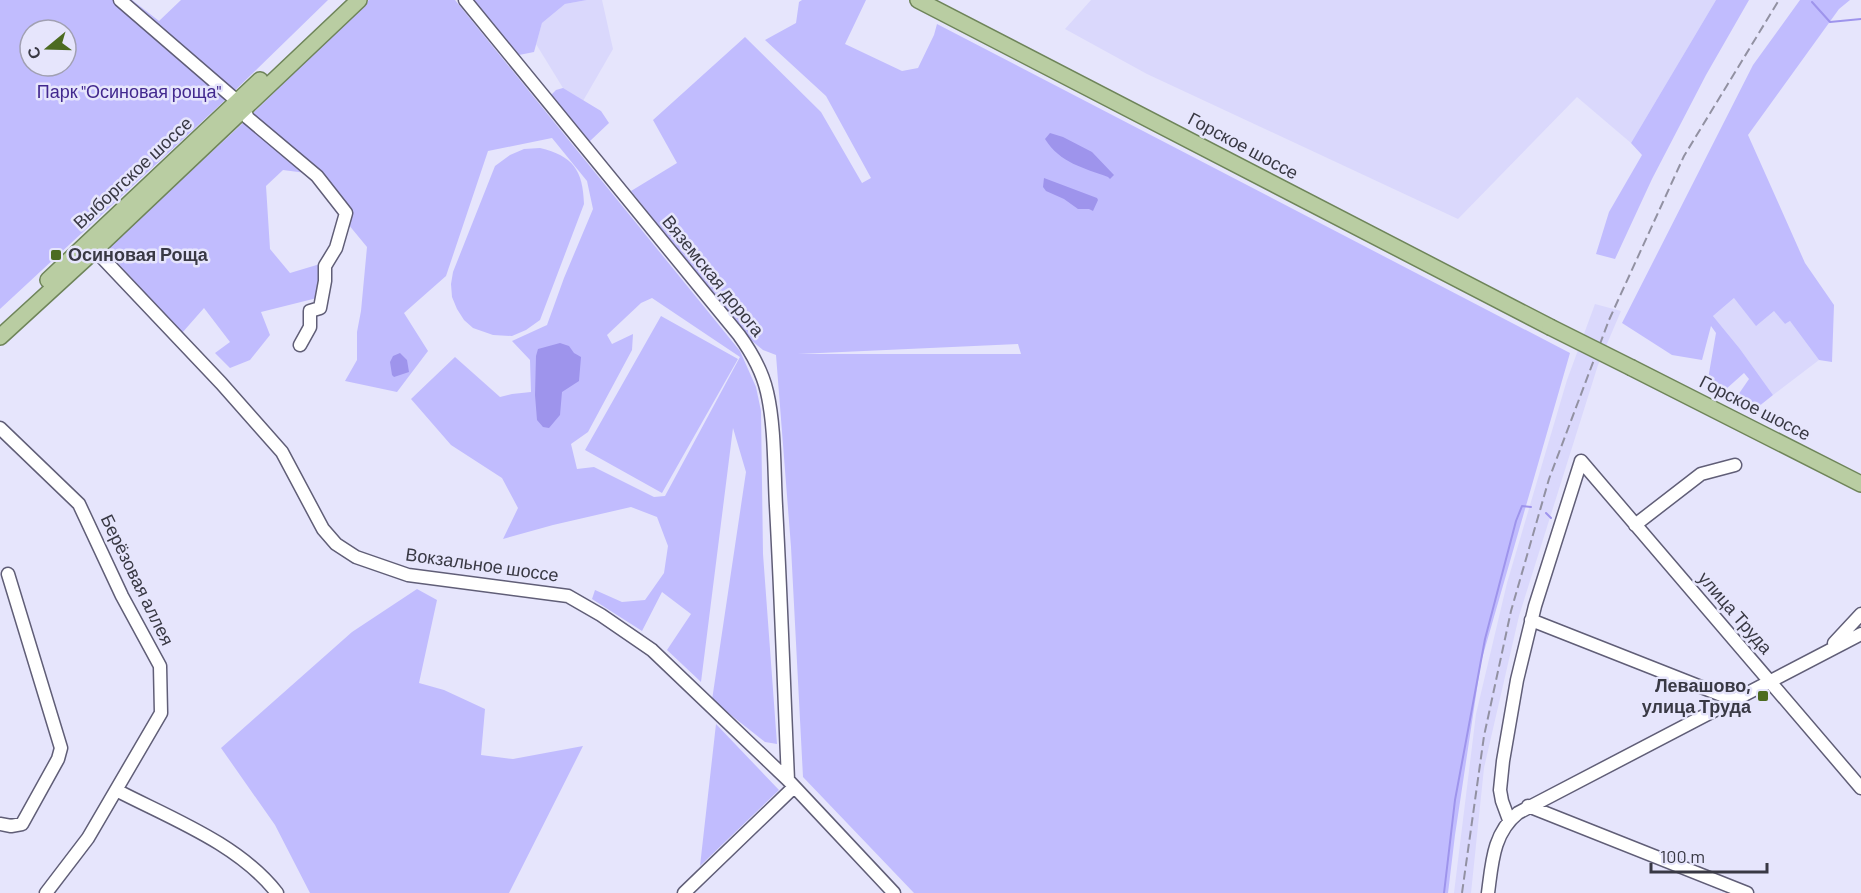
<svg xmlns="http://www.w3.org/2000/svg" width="1861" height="893" viewBox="0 0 1861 893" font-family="Barlow,sans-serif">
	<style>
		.built { fill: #dad8fc }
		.green { fill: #c1bcfe; fill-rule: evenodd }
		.water { fill: #9e94ec }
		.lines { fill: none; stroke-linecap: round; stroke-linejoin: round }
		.stream { stroke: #9e94ec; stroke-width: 2 }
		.minor-casing { stroke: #605e77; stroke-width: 15 }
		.major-casing { stroke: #6e8459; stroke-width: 18 }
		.minor { stroke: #fff; stroke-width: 12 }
		.major { stroke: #b9cda2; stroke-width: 15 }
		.rail { stroke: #9291a2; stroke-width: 2; stroke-dasharray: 9 4.5; stroke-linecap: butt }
		.major-bridge-casing { stroke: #6e8459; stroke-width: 18; stroke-linecap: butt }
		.major-bridge { stroke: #b9cda2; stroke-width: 15 }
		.poi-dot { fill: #4c6b20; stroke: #e6e5fc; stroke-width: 2 }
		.labels { text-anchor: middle; stroke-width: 5; stroke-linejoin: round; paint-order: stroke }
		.park-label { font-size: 18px; fill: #42288e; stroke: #e6e5fc }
		.street-label { font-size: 18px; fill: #393944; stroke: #e6e5fc }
		.poi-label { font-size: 18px; font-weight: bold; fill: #393944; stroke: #e6e5fc; text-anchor: start }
	</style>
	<rect width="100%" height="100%" fill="#e6e5fc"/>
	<path class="built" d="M 587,0 L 602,0 L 613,49 L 583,101 L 562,90 L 563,88 L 536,44 L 542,23 L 565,4 Z
		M 1091,0 L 1716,0 L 1631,143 L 1577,97 L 1458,219 L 1147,74 L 1065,29 Z
		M 1734,298 L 1774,310 L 1785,324 L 1790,321 L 1819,360 L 1773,395 L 1740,349 L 1713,316 Z
		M 1595,304 L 1621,311 L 1598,365 L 1519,616 L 1484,768 L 1471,893 L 1454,893 L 1476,714 L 1507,583 L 1567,380 Z"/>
	<path class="green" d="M 0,0 L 132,0 L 159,21 L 181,0 L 328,0 L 221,104 L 0,309 ZM 30,30 L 66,30 L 66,66 L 30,66 Z
		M 369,0 L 455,0 L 740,351 L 756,387 L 761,411 L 763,554 L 777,744 L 765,742 L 712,700 L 746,472 L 733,428 L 701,682 L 667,650 L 691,614 L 662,592 L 642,631 L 592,599 L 595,590 L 622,602 L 645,600 L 664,573 L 668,546 L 657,517 L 631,507 L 553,525 L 503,539 L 518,508 L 502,478 L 451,445 L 411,399 L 455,357 L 500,397 L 512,394 L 531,392 L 530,360 L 512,341 L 547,325 L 564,278 L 593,209 L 587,181 L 552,138 L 488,151 L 446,276 L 404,313 L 428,351 L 397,392 L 345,381 L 357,360 L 357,332 L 361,311 L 367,247 L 306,173 L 283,170 L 266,186 L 270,249 L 290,273 L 320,264 L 317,298 L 261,312 L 270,335 L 250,360 L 230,368 L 215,353 L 230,342 L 204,308 L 182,333 L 106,250 L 244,122 ZM 652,298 L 740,357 L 665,496 L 654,497 L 594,467 L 577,469 L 571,444 L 588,432 L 632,350 L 633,334 L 612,344 L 607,335 L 641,303 Z
		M 473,0 L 587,0 L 565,4 L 542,23 L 534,52 L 519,55 Z
		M 802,0 L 866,0 L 845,44 L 902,71 L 918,68 L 934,35 L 937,24 L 1570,353 L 1481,662 L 1455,835 L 1448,893 L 914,893 L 803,777 L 791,547 L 776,355 L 763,350 L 747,337 L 631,191 L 677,163 L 653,120 L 745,37 L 821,112 L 862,183 L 871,178 L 826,96 L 765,40 L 796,23 L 799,2 ZM 1018,344 L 1021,354 L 798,354 Z
		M 1716,0 L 1749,0 L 1706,75 L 1652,179 L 1615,259 L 1596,254 L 1609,212 L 1642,155 L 1631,143 Z
		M 1800,0 L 1850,0 L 1839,9 L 1748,135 L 1805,263 L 1834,305 L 1832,362 L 1819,360 L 1790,321 L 1785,324 L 1774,311 L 1756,326 L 1734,298 L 1713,316 L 1740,349 L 1773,395 L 1758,407 L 1738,395 L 1749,379 L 1744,373 L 1725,390 L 1708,379 L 1716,333 L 1711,326 L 1702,360 L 1672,355 L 1622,323 L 1753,65 Z
		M 563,88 L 601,111 L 609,123 L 590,141 L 583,139 L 550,96 L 556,90 Z
		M 540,148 C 573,156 583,170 584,204 L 540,320 L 526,330 L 512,336 L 493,335 L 473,328 L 464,320 L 457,309 L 452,297 L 451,284 L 453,272 L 495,166 L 510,155 L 524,149 Z
		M 661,316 L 738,359 L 662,493 L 585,450 Z
		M 417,589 L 437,600 L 419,683 L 444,690 L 485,709 L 481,755 L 513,759 L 583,746 L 509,893 L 310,893 L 275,825 L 221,748 L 352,632 Z
		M 716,724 L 779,790 L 700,866 Z"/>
	<path class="water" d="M 1050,133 L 1063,137 L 1092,152 L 1114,175 L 1110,179 L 1108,177 C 1084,168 1060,163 1045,139 Z
		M 1044,178 L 1097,198 L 1098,200 L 1093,211 L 1089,209 L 1078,209 L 1064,199 L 1046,191 L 1043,187 Z
		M 560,343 L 569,346 L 574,353 L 581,357 L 579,381 L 562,392 L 560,415 L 549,428 L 543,427 L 537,420 L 535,395 L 536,356 L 538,349 Z
		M 400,353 L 407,360 L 409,372 L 394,377 L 392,375 L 390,362 L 393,356 Z"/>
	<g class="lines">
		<path class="stream" d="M 1812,2 L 1830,22 L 1861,19
			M 1546,513 L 1551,518
			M 1444,893 L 1455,800 L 1485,639 L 1516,521 L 1522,506 L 1531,507"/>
		<defs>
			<path id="minor" d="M 120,0 L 237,101
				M 465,0 L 739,335 C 752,353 762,370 767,392 C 775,426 774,470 776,506 C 781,597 784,689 788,780
				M 243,109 L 248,118 L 317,176 L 346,213 L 336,248 L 325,266 L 325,281 L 320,308 L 310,311 L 310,327 L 300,345
				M 95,250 L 221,383 L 282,452 L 323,529 L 336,544 L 356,557 L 408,575 L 568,596 L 601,615 L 652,650 L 788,780 L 894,893
				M 0,428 L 79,504 L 122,596 L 160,666 L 161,713 L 88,838 L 46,893
				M 1581,461 L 1861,788
				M 1635,525 L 1701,474 L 1735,465
				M 1531,620 L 1734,700
				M 1834,643 L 1861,614
				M 116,790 C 170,818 239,844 277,893
				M 1528,806 L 1747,893
				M 1509,820 L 1502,801 L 1500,790 L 1503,761 L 1517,680 L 1535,606 L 1581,461
				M 0,824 L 11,826 L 22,824 L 58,759 L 61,748 L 8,574
				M 684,893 L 794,787
				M 1488,893 C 1492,863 1493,833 1518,813 L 1861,634"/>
			<path id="major" d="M 918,0 L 1550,327
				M 48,280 L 260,80
				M 0,337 L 95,250 L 359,0
				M 1632,368 L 1861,484"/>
		</defs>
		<use href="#minor" class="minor-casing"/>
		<use href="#major" class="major-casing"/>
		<use href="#minor" class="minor"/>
		<use href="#major" class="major"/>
		<path class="rail" d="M 1462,893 L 1484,736 L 1511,611 L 1549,479 L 1609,320 L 1684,156 L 1779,0"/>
		<defs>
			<path id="major-bridge" d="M 1550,327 L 1632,368"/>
		</defs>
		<use href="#major-bridge" class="major-bridge-casing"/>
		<use href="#major-bridge" class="major-bridge"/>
	</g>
	<g class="poi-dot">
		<rect x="50" y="249" width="12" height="12" rx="3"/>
		<rect x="1757" y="690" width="12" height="12" rx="3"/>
	</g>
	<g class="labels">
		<g class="park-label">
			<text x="129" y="98">Парк "Осиновая роща"</text>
		</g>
		<g class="street-label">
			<text transform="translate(1243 146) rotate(28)" y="6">Горское шоссе</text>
			<text transform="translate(133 173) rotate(-43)" y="6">Выборгское шоссе</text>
			<text transform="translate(713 276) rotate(51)" y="6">Вяземская дорога</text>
			<text transform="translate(1755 408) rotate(27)" y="6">Горское шоссе</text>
			<text transform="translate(482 565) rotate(8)" y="6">Вокзальное шоссе</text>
			<text transform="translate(137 580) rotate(64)" y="6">Берёзовая аллея</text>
			<text transform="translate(1735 613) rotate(49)" y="6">улица Труда</text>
		</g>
		<g class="poi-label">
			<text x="68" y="261">Осиновая Роща</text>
			<text x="1751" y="692" text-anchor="end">Левашово,<tspan x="1751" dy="21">улица Труда</tspan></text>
		</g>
	</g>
	<g transform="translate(48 48) rotate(251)"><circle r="28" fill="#e6e5fc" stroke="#a1a0b2" stroke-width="1.5"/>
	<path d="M0-4.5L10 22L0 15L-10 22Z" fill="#4c6b20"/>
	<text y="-9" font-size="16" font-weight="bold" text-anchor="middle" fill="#393944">С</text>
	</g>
	<path d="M1651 863v9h116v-9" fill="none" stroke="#393944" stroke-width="3"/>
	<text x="1660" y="863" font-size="18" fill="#393944" stroke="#e6e5fc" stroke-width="4.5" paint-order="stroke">100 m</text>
</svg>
